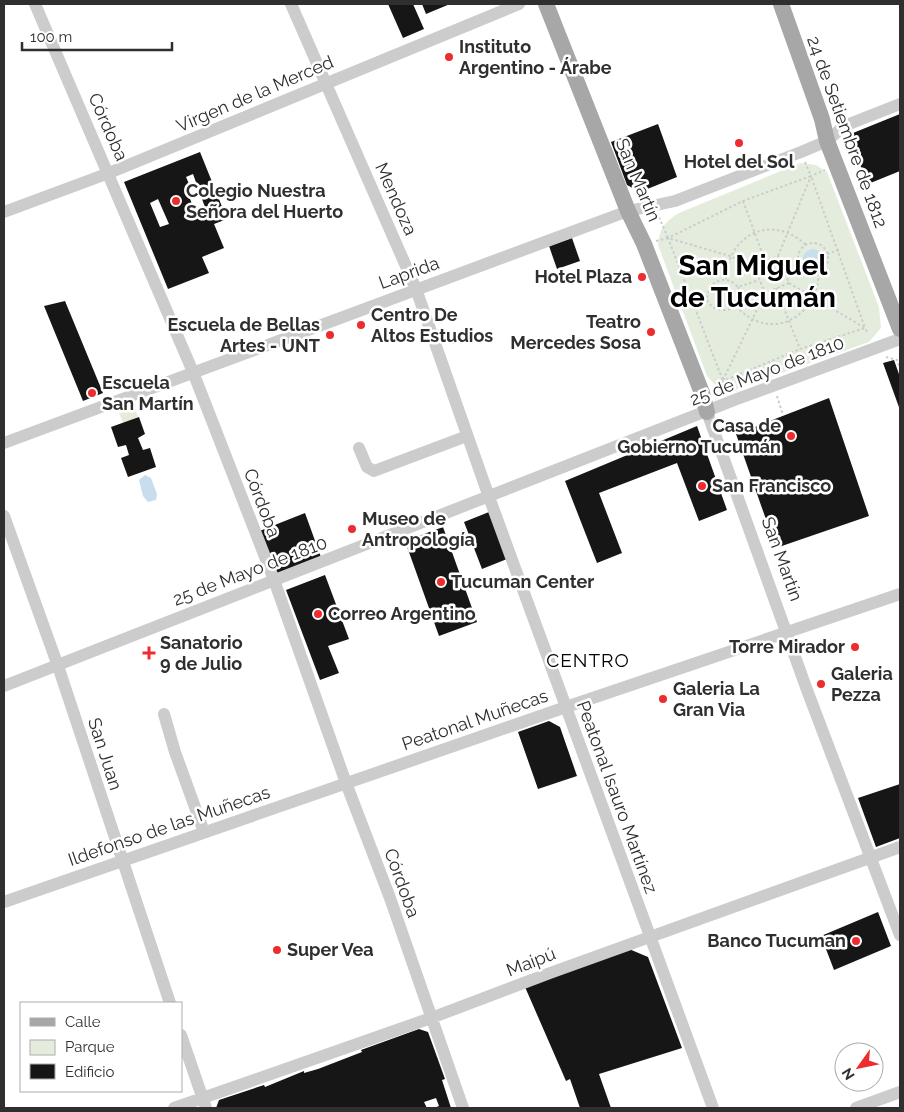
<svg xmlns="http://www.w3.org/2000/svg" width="904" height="1112" viewBox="0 0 904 1112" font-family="Raleway,sans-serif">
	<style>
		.green { fill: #e4eddd }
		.water { fill: #c8dded }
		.building { fill: #161616; fill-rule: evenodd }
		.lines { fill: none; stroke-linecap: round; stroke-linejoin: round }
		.path { stroke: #ccc; stroke-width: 2; stroke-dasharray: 2.5 2.5; stroke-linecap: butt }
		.minor { stroke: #ccc; stroke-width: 12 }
		.major { stroke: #a7a7a7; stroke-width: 16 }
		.poi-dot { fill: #ec2c2f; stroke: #fff; stroke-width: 2 }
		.labels { text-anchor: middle; stroke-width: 5; stroke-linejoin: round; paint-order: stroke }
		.poi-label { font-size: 18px; font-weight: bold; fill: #2f2f2f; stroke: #fff; text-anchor: start }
		.street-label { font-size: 18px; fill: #2f2f2f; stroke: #fff }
		.neighbourhood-label { font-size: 19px; letter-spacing: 1px; fill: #000; stroke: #fff }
		.town-label { font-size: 28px; font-weight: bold; fill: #000; stroke: #fff }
	</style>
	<rect width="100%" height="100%" fill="#fff"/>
	<path class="green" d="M 800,163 L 816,165 L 827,172 L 879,307 L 881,328 L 869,342 L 734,390 L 718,388 L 707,376 L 658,245 C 659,229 665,221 679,213 Z
		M 135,407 L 138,417 L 123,423 L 119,413 Z"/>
	<path class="water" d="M803 259a10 10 0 1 1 20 0a10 10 0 1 1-20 0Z
		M 145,475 L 151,478 L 157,494 L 156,500 L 148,502 L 143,496 L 139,480 Z"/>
	<path class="building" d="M 388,4 L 413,4 L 424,29 L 403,38 Z
		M 422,4 L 450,4 L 426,14 Z
		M 900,114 L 900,171 L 868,184 L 848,135 Z
		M 658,124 L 677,177 L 640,192 L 627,185 L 611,142 Z
		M 200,152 L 227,219 L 214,224 L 224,248 L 202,257 L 209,273 L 168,289 L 124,182 ZM 193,174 L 206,210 L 196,214 L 185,186 L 189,184 L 186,177 ZM 158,199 L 169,224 L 160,227 L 150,203 Z
		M 572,238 L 580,261 L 557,269 L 549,246 Z
		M 65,301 L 103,393 L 83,401 L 44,306 Z
		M 894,360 L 900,377 L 900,410 L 883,363 Z
		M 829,398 L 869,516 L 776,548 L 736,434 Z
		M 139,417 L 145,434 L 138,438 L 143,450 L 150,448 L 156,467 L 128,477 L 121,458 L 129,455 L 126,445 L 118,447 L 111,427 Z
		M 697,426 L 727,510 L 699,521 L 677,463 L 599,493 L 622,553 L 597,563 L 565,481 Z
		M 489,512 L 507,559 L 482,569 L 464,522 Z
		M 305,513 L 322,560 L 275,578 L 257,532 Z
		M 443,527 L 477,622 L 439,636 L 405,541 Z
		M 325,575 L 349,639 L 328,646 L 339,673 L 320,680 L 286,590 Z
		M 549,721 L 560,727 L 577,776 L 538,789 L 518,732 Z
		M 900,784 L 900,838 L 876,847 L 858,798 Z
		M 878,912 L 891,946 L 834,970 L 821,936 Z
		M 629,949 L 648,957 L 682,1048 L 599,1074 L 611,1108 L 580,1108 L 570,1079 L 566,1081 L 525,987 Z
		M 419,1029 L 428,1032 L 445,1079 L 442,1080 L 451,1108 L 434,1108 L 439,1106 L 436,1098 L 424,1102 L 427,1108 L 216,1108 L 219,1100 L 264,1085 L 265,1087 L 304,1071 L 304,1073 L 318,1069 L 362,1052 L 361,1050 Z"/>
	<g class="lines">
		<path class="path" d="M 805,162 L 811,176
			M 743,201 L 765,261
			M 659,217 L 668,238
			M 656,241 L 668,238 L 730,256 L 754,266
			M798 258a15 15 0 1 1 30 0a15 15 0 1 1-30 0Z
			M 827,254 L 839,250
			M 778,256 L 811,176 L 825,170
			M 784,270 L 799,264
			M 726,279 C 728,234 772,213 806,245
			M 789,283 L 865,328 L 868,334
			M 738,287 L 740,294 L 736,306 C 769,343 817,319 819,272
			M 776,288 L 800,349
			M 707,300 C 712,311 726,313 736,306
			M 695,305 L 707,300 C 707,281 726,273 738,287 L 759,280
			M 886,357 L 897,360 L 900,369
			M 723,380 L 765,293 L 789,283 L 778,256 L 754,266 L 765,293
			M 713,387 L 723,381 L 800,349 L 865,328 L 811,176 L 743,201 L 668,238 L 723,381 L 723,392
			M 777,396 L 783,415"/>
		<path class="minor" d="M 35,4 L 193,372 L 274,580 L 346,783 L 390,898 L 463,1108
			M 291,4 L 416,289 L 489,497 L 713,1108
			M 4,212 L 109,173 L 519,4
			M 707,412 L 807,690 L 900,935
			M 4,443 L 628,211 L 675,201 L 801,152 L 827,141 L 844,126 L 900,104
			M 359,448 L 367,467 L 374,471 L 467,436
			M 4,516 L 58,666 L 170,1003
			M 4,686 L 737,399 L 900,339
			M 164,714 L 175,752 L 204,832
			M 4,902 L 566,707 L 900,594
			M 181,1035 L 206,1108
			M 174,1108 L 431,1018 L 550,973 L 900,847
			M 856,1108 L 900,1092"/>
		<path class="major" d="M 546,4 L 628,211 L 644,244 L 702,393 L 707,412
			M 781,4 L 822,119 L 827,141 L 900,329"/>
	</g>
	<g class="poi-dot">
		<circle cx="449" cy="57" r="5"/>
		<circle cx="739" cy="143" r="5"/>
		<circle cx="176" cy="201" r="5"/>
		<circle cx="642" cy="277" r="5"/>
		<circle cx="361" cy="325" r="5"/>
		<circle cx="651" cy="332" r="5"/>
		<circle cx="330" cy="335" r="5"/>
		<circle cx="92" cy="393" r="5"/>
		<circle cx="791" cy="436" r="5"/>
		<circle cx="702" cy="486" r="5"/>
		<circle cx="352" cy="529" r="5"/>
		<circle cx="441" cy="582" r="5"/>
		<circle cx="318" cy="614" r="5"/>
		<circle cx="855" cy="647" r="5"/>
		<path d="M146.5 645.5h5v5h5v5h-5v5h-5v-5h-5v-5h5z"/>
		<circle cx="821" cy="684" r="5"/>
		<circle cx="663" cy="699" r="5"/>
		<circle cx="856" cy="941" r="5"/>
		<circle cx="277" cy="950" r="5"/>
	</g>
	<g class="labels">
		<g class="poi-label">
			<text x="459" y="53">Instituto<tspan x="459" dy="21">Argentino - Árabe</tspan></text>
			<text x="739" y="168" text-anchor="middle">Hotel del Sol</text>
			<text x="186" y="197">Colegio Nuestra<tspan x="186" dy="21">Señora del Huerto</tspan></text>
			<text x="632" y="283" text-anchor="end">Hotel Plaza</text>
			<text x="371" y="321">Centro De<tspan x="371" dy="21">Altos Estudios</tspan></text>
			<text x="641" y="328" text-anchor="end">Teatro<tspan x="641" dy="21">Mercedes Sosa</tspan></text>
			<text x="320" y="331" text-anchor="end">Escuela de Bellas<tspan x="320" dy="21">Artes - UNT</tspan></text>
			<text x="102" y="389">Escuela<tspan x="102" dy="21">San Martín</tspan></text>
			<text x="781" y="432" text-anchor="end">Casa de<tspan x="781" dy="21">Gobierno Tucumán</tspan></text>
			<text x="712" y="492">San Francisco</text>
			<text x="362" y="525">Museo de<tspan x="362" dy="21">Antropología</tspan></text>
			<text x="451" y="588">Tucuman Center</text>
			<text x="328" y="620">Correo Argentino</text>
			<text x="160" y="649">Sanatorio<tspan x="160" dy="21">9 de Julio</tspan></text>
			<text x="845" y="653" text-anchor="end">Torre Mirador</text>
			<text x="831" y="680">Galeria<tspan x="831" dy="21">Pezza</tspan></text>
			<text x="673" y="695">Galeria La<tspan x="673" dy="21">Gran Via</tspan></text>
			<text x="846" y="947" text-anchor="end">Banco Tucuman</text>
			<text x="287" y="956">Super Vea</text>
		</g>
		<g class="street-label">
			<text transform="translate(255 94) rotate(-23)" y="6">Virgen de la Merced</text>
			<text transform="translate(108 127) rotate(66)" y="6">Córdoba</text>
			<text transform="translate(847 132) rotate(70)" y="6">24 de Setiembre de 1812</text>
			<text transform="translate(638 180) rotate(67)" y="6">San Martín</text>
			<text transform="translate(396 199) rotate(66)" y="6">Mendoza</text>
			<text transform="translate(409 273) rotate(-20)" y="6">Laprida</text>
			<text transform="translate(767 371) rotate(-21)" y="6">25 de Mayo de 1810</text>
			<text transform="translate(262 503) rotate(69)" y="6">Córdoba</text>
			<text transform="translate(782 559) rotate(70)" y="6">San Martín</text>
			<text transform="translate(250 571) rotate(-21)" y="6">25 de Mayo de 1810</text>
			<text transform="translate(475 720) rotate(-19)" y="6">Peatonal Muñecas</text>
			<text transform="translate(105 754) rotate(72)" y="6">San Juan</text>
			<text transform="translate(617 797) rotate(70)" y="6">Peatonal Isauro Martínez</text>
			<text transform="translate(169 826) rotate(-19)" y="6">Ildefonso de las Muñecas</text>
			<text transform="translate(402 883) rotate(70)" y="6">Córdoba</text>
			<text transform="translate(531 962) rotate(-21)" y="6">Maipú</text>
		</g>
		<g class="neighbourhood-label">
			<text x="588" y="667">CENTRO</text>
		</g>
		<g class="town-label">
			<text x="753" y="275">San Miguel<tspan x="753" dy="32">de Tucumán</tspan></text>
		</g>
	</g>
	<rect width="904" height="1112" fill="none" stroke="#2f2f2f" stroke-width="10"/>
	<rect x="20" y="1002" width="162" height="90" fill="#ffffff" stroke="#acacac"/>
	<rect x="30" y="1018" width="25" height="8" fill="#a7a7a7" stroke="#acacac"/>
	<text x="65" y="1027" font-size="15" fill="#2f2f2f">Calle</text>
	<rect x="30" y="1040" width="25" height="15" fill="#e4eddd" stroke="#acacac"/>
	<text x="65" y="1052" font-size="15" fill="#2f2f2f">Parque</text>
	<rect x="30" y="1064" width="25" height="15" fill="#161616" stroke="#acacac"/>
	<text x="65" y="1077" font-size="15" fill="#2f2f2f">Edificio</text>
	<g transform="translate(859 1067) rotate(237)"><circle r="24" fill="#ffffff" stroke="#acacac"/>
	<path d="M0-4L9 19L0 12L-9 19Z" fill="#ec2c2f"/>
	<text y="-8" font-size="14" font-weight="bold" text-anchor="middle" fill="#2f2f2f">N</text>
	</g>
	<path d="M22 42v8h150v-8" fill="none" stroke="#2f2f2f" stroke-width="2.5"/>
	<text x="30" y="42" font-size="15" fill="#2f2f2f" stroke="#ffffff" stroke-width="4" paint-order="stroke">100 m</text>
</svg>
